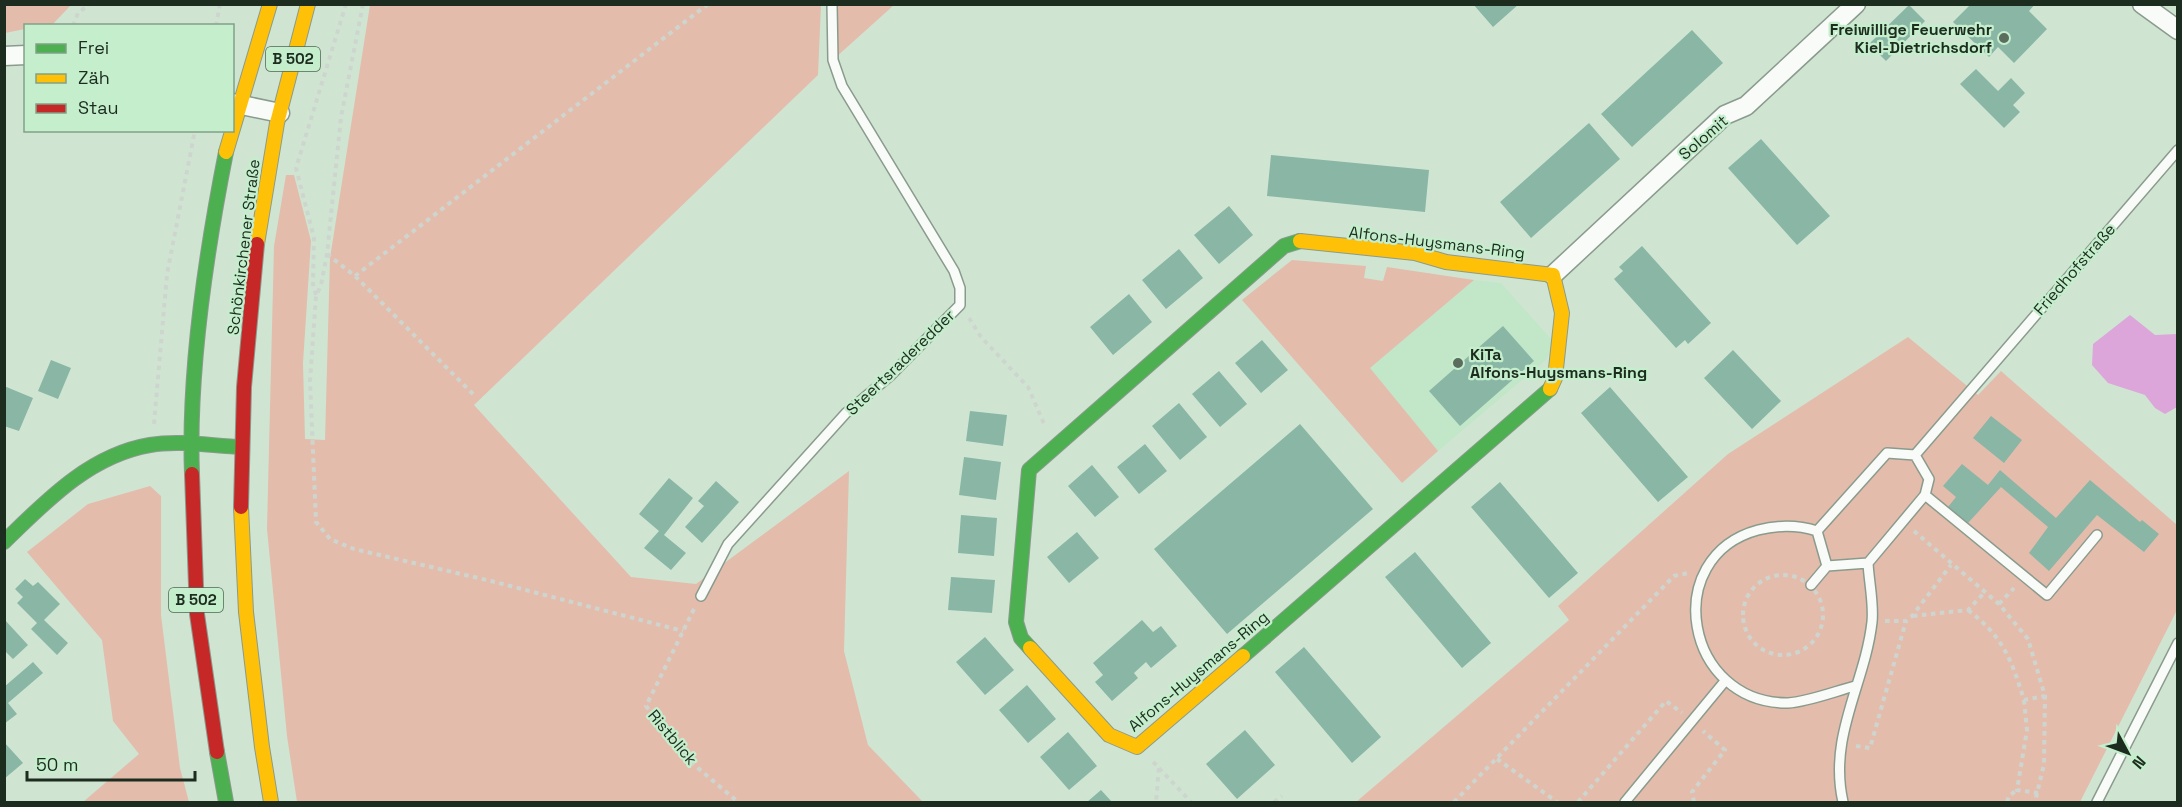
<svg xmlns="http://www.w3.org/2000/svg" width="2182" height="807" viewBox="0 0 2182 807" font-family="'Space Grotesk',sans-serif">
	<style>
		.built { fill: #c2e6c8 }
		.green { fill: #e4bcac }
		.water { fill: #dca6da }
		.building { fill: #89b6a5 }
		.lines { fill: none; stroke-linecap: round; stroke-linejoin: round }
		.lane-casing { stroke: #8a9b8d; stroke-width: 12 }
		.street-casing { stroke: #8a9b8d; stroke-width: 21 }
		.fast-casing { stroke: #8a9b8d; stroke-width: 16 }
		.slow-casing { stroke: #8a9b8d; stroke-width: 16 }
		.jam-casing { stroke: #8a9b8d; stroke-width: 16 }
		.path { stroke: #ced5cf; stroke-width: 4; stroke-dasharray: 4.5 4.5; stroke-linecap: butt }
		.lane { stroke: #f8fbf8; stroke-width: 9 }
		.street { stroke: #f8fbf8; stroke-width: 18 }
		.fast { stroke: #4caf50; stroke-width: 14 }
		.slow { stroke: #ffc107; stroke-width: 14 }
		.jam { stroke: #c62828; stroke-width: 14 }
		.poi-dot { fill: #5b6d5e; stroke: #c5efcc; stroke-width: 2 }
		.labels { text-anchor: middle; stroke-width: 4.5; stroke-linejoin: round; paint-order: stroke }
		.shield { fill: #c5efcc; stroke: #4f6653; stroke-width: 1.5 }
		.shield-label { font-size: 15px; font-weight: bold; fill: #1c2c1f }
		.poi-label { font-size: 16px; font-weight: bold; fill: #1c2c1f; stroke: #c5efcc; text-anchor: end }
		.street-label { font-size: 16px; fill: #1c2c1f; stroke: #c5efcc }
	</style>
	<rect width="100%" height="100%" fill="#cfe5d2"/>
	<path class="built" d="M 1474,280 L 1501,283 L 1553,341 L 1547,359 L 1438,451 L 1369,368 Z"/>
	<path class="green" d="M 5,4 L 71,4 L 71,5 L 53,24 L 26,26 L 25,29 L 5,33 Z
		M 370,5 L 821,5 L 818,75 L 474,405 L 631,577 L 696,584 L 849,471 L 844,651 L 868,745 L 923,802 L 297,802 L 287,736 L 267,529 L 274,246 L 286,175 L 294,175 L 311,241 L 303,363 L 305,439 L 325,440 L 330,258 Z
		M 836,5 L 894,5 L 835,58 Z
		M 1292,260 L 1366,266 L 1364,278 L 1383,281 L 1387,267 L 1474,280 L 1370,368 L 1438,451 L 1402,483 L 1242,300 Z
		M 1908,337 L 1978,395 L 2001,371 L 2177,525 L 2177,610 L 2080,802 L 1356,802 L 1569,620 L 1558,606 L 1728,454 Z
		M 150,486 L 161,496 L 161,615 L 180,768 L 189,802 L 83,802 L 139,754 L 113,721 L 102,640 L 27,552 L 88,504 Z"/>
	<path class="water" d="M 2130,315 L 2155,335 L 2177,334 L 2177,407 L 2165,414 L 2155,408 L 2145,395 L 2108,383 L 2092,365 L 2093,344 Z"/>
	<path class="building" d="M 1473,4 L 1519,4 L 1493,27 Z
		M 1967,4 L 2035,4 L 2029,11 L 2047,29 L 2014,63 L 1998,47 L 1989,57 L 1953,22 L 1969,6 Z
		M 1909,5 L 1925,21 L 1886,61 L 1869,44 Z
		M 1692,30 L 1723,63 L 1632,147 L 1601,114 Z
		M 1976,69 L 1998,91 L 2011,78 L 2025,93 L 2013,105 L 2020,112 L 2004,128 L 1960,84 Z
		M 1589,123 L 1620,159 L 1531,238 L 1500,202 Z
		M 1761,139 L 1830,216 L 1797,245 L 1728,168 Z
		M 1271,155 L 1429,170 L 1425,212 L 1267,196 Z
		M 1229,206 L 1253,235 L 1219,264 L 1194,235 Z
		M 1642,246 L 1711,323 L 1688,344 L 1685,340 L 1676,348 L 1614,279 L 1623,271 L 1619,267 Z
		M 1179,249 L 1203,278 L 1166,309 L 1142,280 Z
		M 1129,294 L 1152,322 L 1113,355 L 1090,327 Z
		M 1503,326 L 1534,361 L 1460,426 L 1429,391 Z
		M 1262,340 L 1288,370 L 1261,393 L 1235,363 Z
		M 1733,350 L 1781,401 L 1752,429 L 1704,378 Z
		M 51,360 L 71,368 L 58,399 L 38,391 Z
		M 1219,371 L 1247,404 L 1220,427 L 1192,394 Z
		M 4,386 L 33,398 L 19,431 L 4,426 Z
		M 1610,387 L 1688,477 L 1658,502 L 1581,413 Z
		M 1179,403 L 1207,437 L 1180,460 L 1152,426 Z
		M 970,411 L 1007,415 L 1003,446 L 966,441 Z
		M 1991,416 L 2022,440 L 2004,463 L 1973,438 Z
		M 1300,424 L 1373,509 L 1227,634 L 1154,549 Z
		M 1145,444 L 1167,471 L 1139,494 L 1117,467 Z
		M 964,457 L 1001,462 L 996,500 L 959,495 Z
		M 1962,464 L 1988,485 L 2000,470 L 2056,518 L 2090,480 L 2140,522 L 2142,520 L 2159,534 L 2144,552 L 2097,515 L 2049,571 L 2029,553 L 2048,527 L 2001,487 L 1968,523 L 1948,507 L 1956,497 L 1943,486 Z
		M 1092,465 L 1119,497 L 1095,517 L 1068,486 Z
		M 669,478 L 693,498 L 664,535 L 686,553 L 671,570 L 644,548 L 659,531 L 639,514 Z
		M 716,481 L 739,502 L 702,543 L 685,527 L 704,506 L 698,501 Z
		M 1500,482 L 1578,573 L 1549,598 L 1471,507 Z
		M 961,515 L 997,518 L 994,556 L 958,553 Z
		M 1077,532 L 1099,558 L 1069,583 L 1047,557 Z
		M 1415,552 L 1491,643 L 1462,668 L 1385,577 Z
		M 951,577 L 995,580 L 992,613 L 948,610 Z
		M 25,579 L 33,586 L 38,582 L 60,604 L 44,620 L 68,643 L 57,655 L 31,629 L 37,623 L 17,603 L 23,597 L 15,589 Z
		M 4,619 L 28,645 L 13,659 L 4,650 Z
		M 1142,620 L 1153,632 L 1161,626 L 1177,646 L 1151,668 L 1146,662 L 1134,673 L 1138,678 L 1112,701 L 1095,682 L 1103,675 L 1093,663 Z
		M 985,637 L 1014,670 L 985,695 L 956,662 Z
		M 1304,647 L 1381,737 L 1352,763 L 1275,672 Z
		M 33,662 L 43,673 L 8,703 L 17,714 L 4,724 L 4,687 Z
		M 1027,685 L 1056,719 L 1028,743 L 999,710 Z
		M 1245,730 L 1275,765 L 1237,799 L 1206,764 Z
		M 1068,732 L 1097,766 L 1069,790 L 1040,757 Z
		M 4,742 L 23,763 L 4,779 Z
		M 1101,790 L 1112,802 L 1087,802 Z"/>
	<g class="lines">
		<defs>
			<path id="lane" d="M 1887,453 L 1915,455 L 1929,479 L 1925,495 L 1868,563 L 1827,566 L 1817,531 Z
				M 1915,455 L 2178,150
				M 1925,495 L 2047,595 L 2097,535
				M 1817,531 C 1798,525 1778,525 1758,530 C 1659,557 1685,704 1788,703 C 1807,702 1836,691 1855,686
				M 1811,585 L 1827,566
				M 701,596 L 728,544 L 846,413 L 890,376 L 960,305 L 960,288 L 954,271 L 842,86 L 833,60 L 832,4
				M 1625,802 L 1725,681
				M 1843,802 C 1828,736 1865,684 1872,622 C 1874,604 1869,582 1868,563
				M 2097,802 L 2178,643"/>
			<path id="street" d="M 2142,4 L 2178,30
				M 4,56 L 26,55
				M 232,103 L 280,113
				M 1553,275 L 1725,115 L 1746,106 L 1856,4"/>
			<path id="fast" d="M 192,474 C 188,371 206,253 226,152
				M 4,542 C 46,501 90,455 150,445 C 180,440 212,446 242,447
				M 1030,648 L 1021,638 L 1016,622 L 1029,470 L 1284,246 L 1300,241
				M 1243,656 L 1550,389
				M 217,752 L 226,802"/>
			<path id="slow" d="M 226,152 L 270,4
				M 1300,241 L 1415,253 L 1446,262 L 1553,275 L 1562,313 L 1555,378 L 1550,389
				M 257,244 L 277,123 L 308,4
				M 241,507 L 246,612 L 262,747
				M 1030,648 L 1109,735 L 1137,747 L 1243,656
				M 262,747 L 271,802"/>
			<path id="jam" d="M 192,474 L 197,614 L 217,752
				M 241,507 L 244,387 L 257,244"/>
		</defs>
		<use href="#lane" class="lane-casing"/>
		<use href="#street" class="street-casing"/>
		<use href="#fast" class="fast-casing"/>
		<use href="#slow" class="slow-casing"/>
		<use href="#jam" class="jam-casing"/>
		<path class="path" d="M 363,4 L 341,117 L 327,254 L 321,285 L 316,296 L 310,381 L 316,522 L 330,539 L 354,549 L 491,581 L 683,631
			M 73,26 L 78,13 L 90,4
			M 216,26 L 220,4
			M 327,254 L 355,276 L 473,394
			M 355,276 L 708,4
			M 316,295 L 313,284 L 314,238 L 296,168 L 346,4
			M 969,318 L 981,337 L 1028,387 L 1045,426
			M 154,424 L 167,274 L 195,130
			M 1914,531 L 1999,604 L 2028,639 L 2045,696 L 2044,764 L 2035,802
			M1743 615a40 40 0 1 1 80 0a40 40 0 1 1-80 0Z
			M 1999,604 L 2014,588
			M 694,609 L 646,706 L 685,757 L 738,802
			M 1968,610 C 2003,637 2011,658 2024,700 L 2045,696
			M 1913,616 L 1968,610 L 1985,592
			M 1885,621 L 1906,621 L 1912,616 L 1951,565
			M 2024,700 L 2027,730 L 2017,790 L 2038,793
			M 1856,746 L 1870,748 L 1906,621
			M 1497,759 L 1557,802
			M 1153,762 L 1159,767 L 1156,802
			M 1159,768 L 1191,802
			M 1274,802 L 1282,796
			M 1454,802 L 1674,576 L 1688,573
			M 1578,802 L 1666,701 L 1682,713
			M 1694,802 L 1692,792 L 1725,750 L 1703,731
			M 2007,802 L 2009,796 L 2017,790"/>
		<use href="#lane" class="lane"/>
		<use href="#street" class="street"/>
		<use href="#fast" class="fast"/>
		<use href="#slow" class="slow"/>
		<use href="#jam" class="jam"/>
	</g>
	<g class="poi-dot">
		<circle cx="2004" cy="38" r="6"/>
		<circle cx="1458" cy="363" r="6"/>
	</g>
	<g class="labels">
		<g class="shield">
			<rect x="266" y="47" width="54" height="24" rx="4.5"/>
			<rect x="169" y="588" width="54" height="24" rx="4.5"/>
		</g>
		<g class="shield-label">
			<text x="293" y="64">B 502</text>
			<text x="196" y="605">B 502</text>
		</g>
		<g class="poi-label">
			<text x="1992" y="35">Freiwillige Feuerwehr<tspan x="1992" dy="18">Kiel-Dietrichsdorf</tspan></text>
			<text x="1470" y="360" text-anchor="start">KiTa<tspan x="1470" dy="18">Alfons-Huysmans-Ring</tspan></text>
		</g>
		<g class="street-label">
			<text transform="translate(1703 137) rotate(-41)" y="6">Solomit</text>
			<text transform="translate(1437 242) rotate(7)" y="6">Alfons-Huysmans-Ring</text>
			<text transform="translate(243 247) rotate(-83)" y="6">Schönkirchener Straße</text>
			<text transform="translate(2074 269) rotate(-49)" y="6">Friedhofstraße</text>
			<text transform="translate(900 362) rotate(-44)" y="6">Steertsraderedder</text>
			<text transform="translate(1198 671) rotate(-40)" y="6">Alfons-Huysmans-Ring</text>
			<text transform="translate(673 737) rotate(50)" y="6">Ristblick</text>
		</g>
	</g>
	<rect width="2182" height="807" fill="none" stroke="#1c2c1f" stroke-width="12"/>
	<rect x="24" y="24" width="210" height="108" fill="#c5efcc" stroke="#81a187" stroke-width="1.5"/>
	<rect x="36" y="44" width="30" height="9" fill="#4caf50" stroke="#81a187" stroke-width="1.5"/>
	<text x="78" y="54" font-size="18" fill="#1c2c1f">Frei</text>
	<rect x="36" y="74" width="30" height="9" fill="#ffc107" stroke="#81a187" stroke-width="1.5"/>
	<text x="78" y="84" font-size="18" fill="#1c2c1f">Zäh</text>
	<rect x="36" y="104" width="30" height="9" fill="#c62828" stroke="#81a187" stroke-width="1.5"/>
	<text x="78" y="114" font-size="18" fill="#1c2c1f">Stau</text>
	<g transform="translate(2128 753) rotate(131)" stroke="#c5efcc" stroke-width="4.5" paint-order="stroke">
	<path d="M0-4.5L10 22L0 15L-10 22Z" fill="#1c2c1f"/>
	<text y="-9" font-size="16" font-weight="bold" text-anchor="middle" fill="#1c2c1f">N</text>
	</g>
	<path d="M27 771v9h168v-9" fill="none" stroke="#1c2c1f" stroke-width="3"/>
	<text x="36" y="771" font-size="18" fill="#1c2c1f" stroke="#c5efcc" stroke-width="4.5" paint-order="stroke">50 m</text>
</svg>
